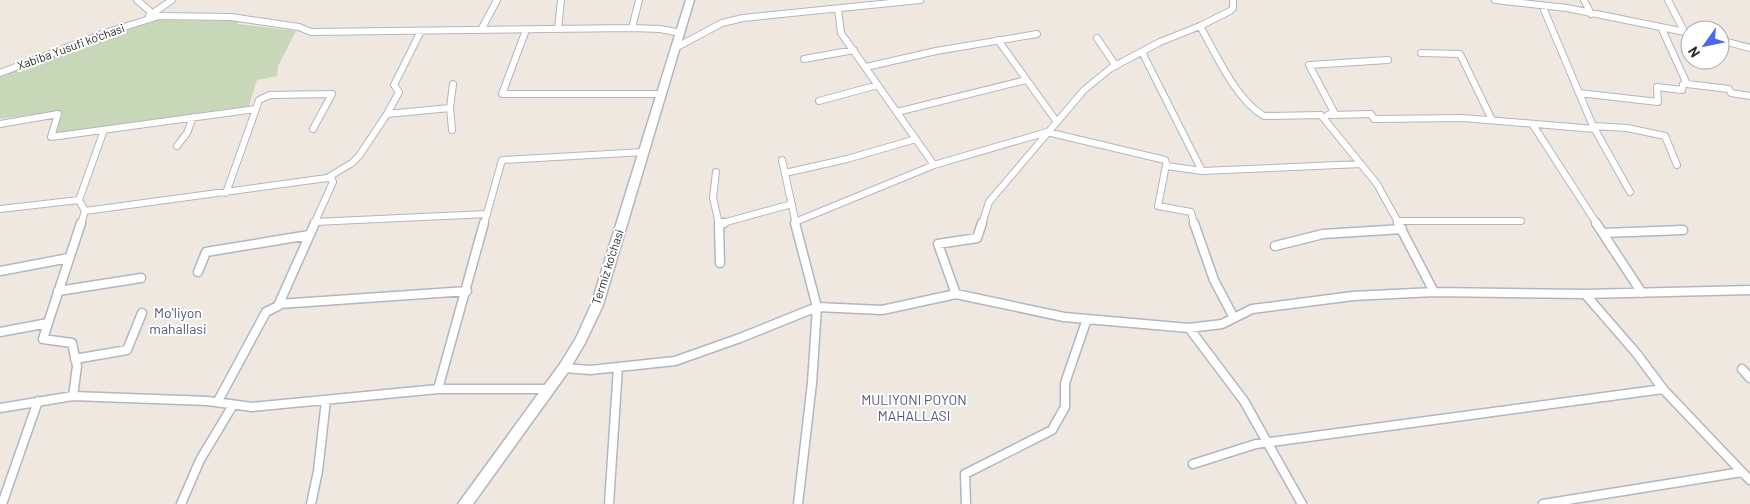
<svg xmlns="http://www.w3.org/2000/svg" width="1750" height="504" viewBox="0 0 1750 504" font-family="Barlow,sans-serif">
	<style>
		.cemetery { fill: #c7d7b8 }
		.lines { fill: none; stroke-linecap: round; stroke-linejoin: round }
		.minor-far1-casing { stroke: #b3b6c0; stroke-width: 8 }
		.minor-casing { stroke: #b3b6c0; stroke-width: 11 }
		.secondary-casing { stroke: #b3b6c0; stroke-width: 3 }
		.minor-far1 { stroke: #fff; stroke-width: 6 }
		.minor { stroke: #fff; stroke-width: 8 }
		.secondary { fill: #fff; fill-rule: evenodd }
		.labels { text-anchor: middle; stroke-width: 4; stroke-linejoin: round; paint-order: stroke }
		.street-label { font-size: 12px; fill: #2d2d2d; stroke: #fff }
		.neighbourhood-label { font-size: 14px; fill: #4e567d; stroke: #fff }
	</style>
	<rect width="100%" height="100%" fill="#eee8e0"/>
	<path class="cemetery" d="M 155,20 L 239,21 L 238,24 L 296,31 L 278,66 L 277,76 L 257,80 L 249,106 L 56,133 L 61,111 L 0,119 L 0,76 Z"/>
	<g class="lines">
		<defs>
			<path id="minor-far1" d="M 137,0 L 153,14
				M 1233,0 L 1233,8 L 1230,11 L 1200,26 C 1216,54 1236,100 1264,116 L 1321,115 L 1377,184 L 1399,224
				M 1495,0 L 1567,8 L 1690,33
				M 1584,0 L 1591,14
				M 1668,0 L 1684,31
				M 1542,5 L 1579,93 L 1658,102 L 1657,87 L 1682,90 L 1683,84 L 1687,84 L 1661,27
				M 838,9 L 841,33 L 934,165
				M 149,16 L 172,0
				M 632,28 L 639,0
				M 558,29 L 561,0
				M 481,30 L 497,0
				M 526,30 L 502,94 L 662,94
				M 421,31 L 394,85 L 399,92 L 387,114 L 450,108
				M 1097,38 L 1116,66
				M 998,40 L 1057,122
				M 1720,40 L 1750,48
				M 677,47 L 722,23 L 743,18 L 920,0
				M 1142,52 L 1202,171 L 1361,164
				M 1421,53 L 1460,54 L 1492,120
				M 804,59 L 854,50
				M 866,67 L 936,51 L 1037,34
				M 0,73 L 105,33 L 159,16 L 231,17 L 299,27 L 311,32 L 632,28 L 660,29 L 681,33
				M 1687,84 L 1729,89 L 1731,93 L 1750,96
				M 1579,93 L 1593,126 L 1627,128 L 1665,136 L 1677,165
				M 819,101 L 878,85
				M 897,112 L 1026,80
				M 1328,115 L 1334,112 L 1309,65 L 1388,60
				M 1331,115 L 1371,114 L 1374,119 L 1463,118 L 1595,129
				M 0,124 L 58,114 L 51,137 L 256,109 L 259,100 L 270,95 L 332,94 L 313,129
				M 1533,125 L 1597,224
				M 1593,126 L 1630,192
				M 452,130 L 450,108 L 453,84
				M 177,146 L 187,133 L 193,117
				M 782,160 L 796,224
				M 1166,165 L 1158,206 L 1191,212 L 1194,224
				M 716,172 L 713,198 L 719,224
				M 785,173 L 847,159 L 916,139
				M 327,178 L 352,163 L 359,156 L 387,114
				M 226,193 L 256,109
				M 0,209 L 79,200
				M 85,211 L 327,178 L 332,179 L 333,182 L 314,224
				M 1397,221 L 1521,221
				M 314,222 L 487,214
				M 795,222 L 934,165 L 1047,132 L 1165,160 L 1167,166 L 1202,171
				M 81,224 L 85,211 L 79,200 L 104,130
				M 484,224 L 502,160 L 644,152
				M 719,224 L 792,204
				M 982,224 L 989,202 L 1084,90 L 1111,68 L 1160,42 L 1200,26"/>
			<path id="minor" d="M 795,223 L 817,307 L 812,383 L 798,504
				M 1194,223 L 1214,280 L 1234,318
				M 1398,223 L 1434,292
				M 1596,223 L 1642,293
				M 1603,233 L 1683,230
				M 1275,246 L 1323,234 L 1402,229
				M 720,263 L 719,224 L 724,223
				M 0,271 L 69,258
				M 198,272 L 206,252 L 309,235
				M 58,291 L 141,278
				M 956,294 L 938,244 L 977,238 L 982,223
				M 279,304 L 467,291
				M 48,323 L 43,339 L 72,343 L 77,366 L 73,396
				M 1189,328 L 1244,401 L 1302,504
				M 0,332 L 48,323 L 81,223
				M 75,359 L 127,350 L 142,313
				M 564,368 L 590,370 L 675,361 L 740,338 L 817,307 L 882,310 L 956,294 L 1064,317 L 1189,328 L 1222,324 L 1252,309 L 1353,296 L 1434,292 L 1585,294 L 1750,290
				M 1742,369 L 1750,378
				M 438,389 L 484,223
				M 218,401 L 266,312 L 278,306 L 315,223
				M 0,408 L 73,396 L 208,401 L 252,407 L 438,389 L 548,389
				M 1193,464 L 1256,444 L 1663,389
				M 1742,472 L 1750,480
				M 2,504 L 38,401
				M 181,504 L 200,460 L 233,405
				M 311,504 L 318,471 L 326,400
				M 609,504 L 618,367
				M 966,504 L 965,474 L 1052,430 L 1065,407 L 1065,383 L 1087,319
				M 1543,504 L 1742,472 L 1663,389 L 1637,354 L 1585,294"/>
			<path id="secondary" d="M 686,0 L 694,0 L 603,305 L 585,343 L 568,372 L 473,504 L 458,504 L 560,364 L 576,338 L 591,305 Z"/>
		</defs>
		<use href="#minor-far1" class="minor-far1-casing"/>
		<use href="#minor" class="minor-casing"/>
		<use href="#secondary" class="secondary-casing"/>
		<use href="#minor-far1" class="minor-far1"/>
		<use href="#minor" class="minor"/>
		<use href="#secondary" class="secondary"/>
	</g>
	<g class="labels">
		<g class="street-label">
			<text transform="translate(71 47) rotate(-20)" y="4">Xabiba Yusufi ko'chasi</text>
			<text transform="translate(608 267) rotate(-72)" y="4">Termiz ko'chasi</text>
		</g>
		<g class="neighbourhood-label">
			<text x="178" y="318">Moʻliyon<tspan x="178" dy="16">mahallasi</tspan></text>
			<text x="914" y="405">MULIYONI POYON<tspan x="914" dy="16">MAHALLASI</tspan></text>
		</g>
	</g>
	<g transform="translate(1705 45) rotate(237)"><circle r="24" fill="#ffffff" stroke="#ababab"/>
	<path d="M0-4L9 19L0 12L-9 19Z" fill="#4867f3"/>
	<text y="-8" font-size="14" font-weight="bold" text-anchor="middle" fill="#2d2d2d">N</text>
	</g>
</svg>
